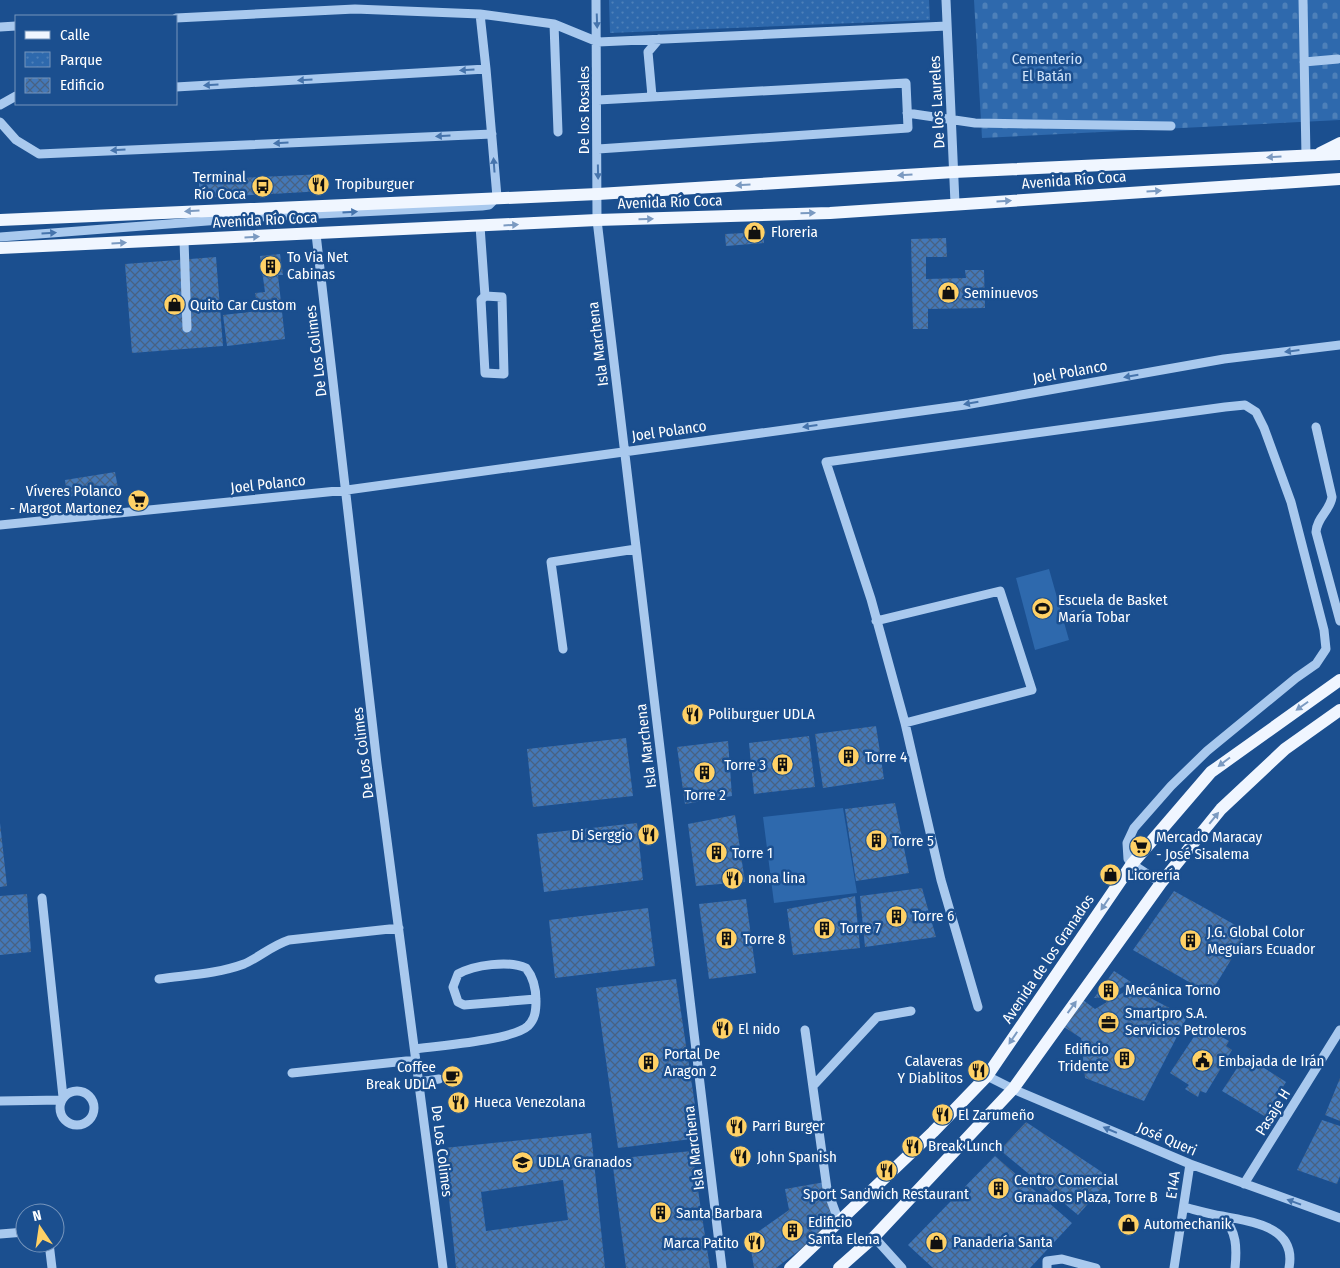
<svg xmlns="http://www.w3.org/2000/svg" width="1340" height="1268" viewBox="0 0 1340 1268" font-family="'Fira Sans Condensed',sans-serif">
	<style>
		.grass { fill: #2e69ad }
		.cemetery { fill: url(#cemetery-stones) }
		.park { fill: url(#park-dots) }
		.building { fill: url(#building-cross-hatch); fill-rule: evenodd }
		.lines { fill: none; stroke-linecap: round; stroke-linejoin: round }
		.minor { stroke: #a9c9ee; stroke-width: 9 }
		.major { stroke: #f0f6ff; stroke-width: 12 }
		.oneway { fill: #4674ac }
		.oneway2 { fill: #7b9ac1 }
		.labels { text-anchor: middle; stroke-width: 5; stroke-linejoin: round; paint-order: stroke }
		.park-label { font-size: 15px; fill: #cfe3fa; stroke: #1b4f8f }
		.street-label { font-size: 15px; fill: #fff; stroke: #1b4f8f }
		.poi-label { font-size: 15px; fill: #fff; stroke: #1b4f8f; text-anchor: start }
	</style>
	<defs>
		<pattern id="cemetery-stones" width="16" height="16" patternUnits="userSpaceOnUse" patternTransform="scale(1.25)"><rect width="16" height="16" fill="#2e69ad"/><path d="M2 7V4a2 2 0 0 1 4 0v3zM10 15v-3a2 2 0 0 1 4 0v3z" fill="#4d80b9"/></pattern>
		<pattern id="park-dots" width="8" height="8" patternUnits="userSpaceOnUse" patternTransform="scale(1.25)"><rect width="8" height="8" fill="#2e69ad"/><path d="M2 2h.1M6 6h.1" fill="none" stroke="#4d80b9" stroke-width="1.8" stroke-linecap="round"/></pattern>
		<pattern id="building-cross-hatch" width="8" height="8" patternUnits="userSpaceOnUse" patternTransform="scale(1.25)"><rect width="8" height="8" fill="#4478b7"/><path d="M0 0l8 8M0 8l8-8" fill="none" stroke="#486282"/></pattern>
	</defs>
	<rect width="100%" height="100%" fill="#1b4f8f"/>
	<path class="grass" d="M 1049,569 L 1069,640 L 1035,650 L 1016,578 Z
		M 843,808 L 857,893 L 774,903 L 763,817 Z"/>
	<path class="cemetery" d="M 974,0 L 1340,0 L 1340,120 L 982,138 Z"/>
	<path class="park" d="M 609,0 L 929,0 L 930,20 L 610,33 Z"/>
	<path class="building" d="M 324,174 L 324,191 L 199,198 L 199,180 Z
		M 763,232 L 764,243 L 726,246 L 725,234 Z
		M 946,238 L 947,257 L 926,257 L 926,279 L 966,278 L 965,270 L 984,270 L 985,308 L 928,309 L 928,329 L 913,329 L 911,239 Z
		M 280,254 L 283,275 L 278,275 L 285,339 L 227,346 L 223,315 L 258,311 L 255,293 L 265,292 L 260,256 Z
		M 216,257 L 223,346 L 132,353 L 125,264 Z
		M 115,472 L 118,488 L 67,497 L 65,480 Z
		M 876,726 L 884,779 L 823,788 L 815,734 Z
		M 809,736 L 815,787 L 754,794 L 749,743 Z
		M 626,738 L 633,796 L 533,807 L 527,749 Z
		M 728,741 L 732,796 L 685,804 L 677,747 Z
		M 895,803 L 909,873 L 856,881 L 845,809 Z
		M 735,815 L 745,882 L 696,886 L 688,824 Z
		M 0,823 L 7,886 L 0,887 Z
		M 637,823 L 643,880 L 544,892 L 537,834 Z
		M 922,888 L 936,937 L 865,947 L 860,896 Z
		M 1174,891 L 1248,932 L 1210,994 L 1133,950 Z
		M 27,894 L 31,952 L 0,955 L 0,896 Z
		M 855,896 L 860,948 L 793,955 L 787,909 Z
		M 746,899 L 756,973 L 709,979 L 699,904 Z
		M 648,908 L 655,966 L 555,978 L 549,920 Z
		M 1114,971 L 1131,982 L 1106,997 L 1094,998 Z
		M 676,979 L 700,1138 L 618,1148 L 596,988 Z
		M 1131,988 L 1187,1017 L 1144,1101 L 1085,1078 L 1081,1038 L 1064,1027 L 1083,1000 L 1095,1009 Z
		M 1201,1026 L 1229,1041 L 1226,1046 L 1232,1050 L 1206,1093 L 1200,1091 L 1198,1097 L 1185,1089 L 1189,1085 L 1170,1073 Z
		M 1245,1056 L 1286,1082 L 1266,1117 L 1222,1091 Z
		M 1340,1078 L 1340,1121 L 1325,1115 Z
		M 1322,1120 L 1340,1126 L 1340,1176 L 1337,1184 L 1297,1170 Z
		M 1026,1122 L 1111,1178 L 1078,1215 L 1000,1150 Z
		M 591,1133 L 605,1268 L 456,1268 L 444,1148 ZM 563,1180 L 568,1220 L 486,1231 L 481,1192 Z
		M 692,1151 L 710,1268 L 626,1268 L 612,1159 Z
		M 995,1156 L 1072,1223 L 1030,1268 L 933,1268 L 908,1245 Z
		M 825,1182 L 835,1223 L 776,1268 L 754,1268 L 749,1238 L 789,1210 L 785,1189 Z"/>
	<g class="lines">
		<path class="minor" d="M 596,0 L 597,220 L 722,1268
			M 946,0 L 955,203
			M 1303,0 L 1306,156
			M 480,14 L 486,69
			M 176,18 L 355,9 L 480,14 L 554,24 L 598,42 L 947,26
			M 554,24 L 558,132
			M 0,27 L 16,26
			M 1304,62 L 1338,59
			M 652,96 L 648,52 L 659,39
			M 0,105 L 16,96
			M 907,113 L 975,123 L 1171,126
			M 0,122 L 16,140 L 39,154 L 492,134
			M 598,149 L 908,128 L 906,83 L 598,100
			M 480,226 L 485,296 L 481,300 L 485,373 L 504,374 L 502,297 L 485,296
			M 316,234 L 377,764 L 443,1268
			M 0,237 L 258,217 L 482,206 L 489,205 L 497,197 L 486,69 L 176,87
			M 184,240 L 187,328
			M 1316,427 L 1332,497 C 1330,511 1317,517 1316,532 L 1340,621
			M 0,525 L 347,490 L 965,405 L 1224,359 L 1340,345
			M 876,621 L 1000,591 L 1032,690 L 905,723
			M 563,649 L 551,562 L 636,549
			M 42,898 L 63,1097
			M 159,979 C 186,975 217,974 244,964 C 260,957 271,946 289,940 L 399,928
			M 978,1007 L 941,880 L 905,723 L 871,599 L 826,462 L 1225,407 L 1245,405 L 1256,412 L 1264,428 L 1291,502 L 1324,630 L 1326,649 L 1316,664 L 1296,678 L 1207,751 L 1171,786 L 1134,828 L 1127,843 L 1128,859 L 1132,864 L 1161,883
			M 805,1030 L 827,1189 L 839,1222
			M 415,1049 C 438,1046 513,1040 528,1026 C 535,1019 536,1011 536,1001 C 536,989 534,978 526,968 C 509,960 474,965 458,974 L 453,987 L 458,1002 L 464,1005 L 536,999
			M 292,1073 L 416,1060
			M 987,1076 L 1013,1089 L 1190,1164 L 1340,1218
			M 419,1082 L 439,1079
			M 813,1086 L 877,1017 L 911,1011
			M60 1108a17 17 0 1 1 34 0a17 17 0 1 1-34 0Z
			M 0,1101 L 62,1100
			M 1244,1184 L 1340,1030
			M 1184,1207 C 1196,1210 1209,1214 1222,1216 C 1252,1222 1297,1226 1289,1268
			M 1222,1216 C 1237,1231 1237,1248 1235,1268
			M 0,1234 L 25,1232
			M 874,1237 L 902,1268
			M 49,1243 L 52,1268
			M 1047,1268 L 1047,1261 L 1062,1259 L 1096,1268
			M 1174,1268 L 1190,1164"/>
		<path class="major" d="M 1320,153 L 1340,143
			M 0,220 L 598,194 L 954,172 L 1340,154
			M 0,248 L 597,220 L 830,213 L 1340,179
			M 790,1268 L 933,1132 L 987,1076 L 1132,864 L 1211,772 L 1340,680
			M 839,1268 L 874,1237 L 1013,1089 L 1161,883 L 1221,809 L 1285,749 L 1340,710"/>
	</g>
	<defs><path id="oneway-solid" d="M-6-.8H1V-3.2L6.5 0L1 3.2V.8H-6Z" transform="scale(1.25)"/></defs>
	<g class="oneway">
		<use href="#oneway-solid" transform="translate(597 21) rotate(88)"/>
		<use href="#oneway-solid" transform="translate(467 70) rotate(177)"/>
		<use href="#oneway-solid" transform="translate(305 80) rotate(177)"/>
		<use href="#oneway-solid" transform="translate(211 85) rotate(177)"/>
		<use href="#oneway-solid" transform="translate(443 136) rotate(177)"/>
		<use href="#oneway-solid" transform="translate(281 143) rotate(177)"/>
		<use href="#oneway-solid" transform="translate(118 150) rotate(177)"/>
		<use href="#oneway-solid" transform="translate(494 165) rotate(-94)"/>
		<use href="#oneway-solid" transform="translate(598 172) rotate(89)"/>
		<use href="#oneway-solid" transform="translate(350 212) rotate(-3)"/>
		<use href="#oneway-solid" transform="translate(49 233) rotate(-4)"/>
		<use href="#oneway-solid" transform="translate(1292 351) rotate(173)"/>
		<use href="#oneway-solid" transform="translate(1131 376) rotate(170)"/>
		<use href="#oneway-solid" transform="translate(971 403) rotate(170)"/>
		<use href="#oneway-solid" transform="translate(810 426) rotate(172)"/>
		<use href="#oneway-solid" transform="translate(1110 1130) rotate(-157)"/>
		<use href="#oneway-solid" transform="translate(1294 1202) rotate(-160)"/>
	</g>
	<g class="oneway2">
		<use href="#oneway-solid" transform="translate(1274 157) rotate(177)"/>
		<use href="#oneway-solid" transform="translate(905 175) rotate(176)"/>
		<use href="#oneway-solid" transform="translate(743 185) rotate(176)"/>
		<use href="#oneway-solid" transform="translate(1154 191) rotate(-4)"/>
		<use href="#oneway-solid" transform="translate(1004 201) rotate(-3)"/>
		<use href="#oneway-solid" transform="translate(192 211) rotate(177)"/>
		<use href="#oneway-solid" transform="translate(808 213) rotate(-2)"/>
		<use href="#oneway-solid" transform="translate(646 219) rotate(-2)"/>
		<use href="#oneway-solid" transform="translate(511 225) rotate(-3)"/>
		<use href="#oneway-solid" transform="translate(252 237) rotate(-3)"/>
		<use href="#oneway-solid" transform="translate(119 243) rotate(-3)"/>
		<use href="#oneway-solid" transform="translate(1302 706) rotate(145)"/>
		<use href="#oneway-solid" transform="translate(1224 762) rotate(143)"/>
		<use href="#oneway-solid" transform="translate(1214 818) rotate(-51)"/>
		<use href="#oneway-solid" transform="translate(1105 904) rotate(124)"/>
		<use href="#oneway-solid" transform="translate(1072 1007) rotate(-54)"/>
		<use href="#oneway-solid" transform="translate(1013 1038) rotate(124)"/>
	</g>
	<defs>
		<symbol id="restaurant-disc" viewBox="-11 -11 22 22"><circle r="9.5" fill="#ffd166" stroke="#1b4f8f"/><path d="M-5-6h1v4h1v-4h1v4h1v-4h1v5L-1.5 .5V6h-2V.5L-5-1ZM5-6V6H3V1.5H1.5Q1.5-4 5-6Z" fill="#111"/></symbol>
		<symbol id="bus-disc" viewBox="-11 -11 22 22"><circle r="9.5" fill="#ffd166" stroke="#1b4f8f"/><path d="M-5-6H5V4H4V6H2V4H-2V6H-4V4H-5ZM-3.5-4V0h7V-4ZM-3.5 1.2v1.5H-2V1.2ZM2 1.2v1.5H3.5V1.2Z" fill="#111"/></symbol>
		<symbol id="shop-disc" viewBox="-11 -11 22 22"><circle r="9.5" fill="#ffd166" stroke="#1b4f8f"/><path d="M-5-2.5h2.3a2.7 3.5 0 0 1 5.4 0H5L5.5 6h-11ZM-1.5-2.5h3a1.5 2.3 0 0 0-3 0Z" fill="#111"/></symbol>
		<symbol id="building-disc" viewBox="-11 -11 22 22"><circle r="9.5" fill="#ffd166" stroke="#1b4f8f"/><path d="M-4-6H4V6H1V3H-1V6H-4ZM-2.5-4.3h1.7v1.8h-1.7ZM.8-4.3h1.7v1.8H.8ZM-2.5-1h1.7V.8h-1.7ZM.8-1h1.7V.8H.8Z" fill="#111"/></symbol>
		<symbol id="supermarket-disc" viewBox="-11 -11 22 22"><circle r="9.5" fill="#ffd166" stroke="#1b4f8f"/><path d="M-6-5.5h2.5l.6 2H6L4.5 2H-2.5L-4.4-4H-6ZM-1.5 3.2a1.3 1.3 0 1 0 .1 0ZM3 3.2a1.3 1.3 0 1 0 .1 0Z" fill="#111"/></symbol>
		<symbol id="stadium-disc" viewBox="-11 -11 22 22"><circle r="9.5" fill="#ffd166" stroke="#1b4f8f"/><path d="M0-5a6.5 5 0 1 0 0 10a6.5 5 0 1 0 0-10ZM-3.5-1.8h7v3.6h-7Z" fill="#111"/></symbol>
		<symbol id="office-disc" viewBox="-11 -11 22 22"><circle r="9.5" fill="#ffd166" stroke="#1b4f8f"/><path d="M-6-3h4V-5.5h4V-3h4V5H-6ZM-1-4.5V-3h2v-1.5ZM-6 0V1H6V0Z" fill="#111"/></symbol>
		<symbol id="civic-disc" viewBox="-11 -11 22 22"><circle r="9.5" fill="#ffd166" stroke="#1b4f8f"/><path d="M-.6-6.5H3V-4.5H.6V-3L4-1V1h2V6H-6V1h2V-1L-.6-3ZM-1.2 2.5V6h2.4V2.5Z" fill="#111"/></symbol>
		<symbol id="cafe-disc" viewBox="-11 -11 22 22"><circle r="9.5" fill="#ffd166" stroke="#1b4f8f"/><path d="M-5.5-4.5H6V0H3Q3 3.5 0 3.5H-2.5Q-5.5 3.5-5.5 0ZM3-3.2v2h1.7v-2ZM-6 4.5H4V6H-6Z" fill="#111"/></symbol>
		<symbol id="university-disc" viewBox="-11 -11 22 22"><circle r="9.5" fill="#ffd166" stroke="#1b4f8f"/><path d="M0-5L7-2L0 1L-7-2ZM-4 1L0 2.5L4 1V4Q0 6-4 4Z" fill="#111"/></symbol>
	</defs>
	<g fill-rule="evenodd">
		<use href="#restaurant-disc" x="306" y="172" width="25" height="25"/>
		<use href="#bus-disc" x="250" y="174" width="25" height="25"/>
		<use href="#shop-disc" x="742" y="220" width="25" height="25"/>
		<use href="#building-disc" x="258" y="254" width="25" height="25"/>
		<use href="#shop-disc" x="936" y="280" width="25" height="25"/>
		<use href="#shop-disc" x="162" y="292" width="25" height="25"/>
		<use href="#supermarket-disc" x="126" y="488" width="25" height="25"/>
		<use href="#stadium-disc" x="1030" y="596" width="25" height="25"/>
		<use href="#restaurant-disc" x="680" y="702" width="25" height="25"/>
		<use href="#building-disc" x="836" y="744" width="25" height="25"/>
		<use href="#building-disc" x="770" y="752" width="25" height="25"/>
		<use href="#building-disc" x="692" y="760" width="25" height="25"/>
		<use href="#restaurant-disc" x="636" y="822" width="25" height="25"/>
		<use href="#building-disc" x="864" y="828" width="25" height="25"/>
		<use href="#supermarket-disc" x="1128" y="834" width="25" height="25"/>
		<use href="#building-disc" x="704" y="840" width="25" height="25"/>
		<use href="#shop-disc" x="1098" y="862" width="25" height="25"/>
		<use href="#restaurant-disc" x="720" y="866" width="25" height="25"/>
		<use href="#building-disc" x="884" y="904" width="25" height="25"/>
		<use href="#building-disc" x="812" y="916" width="25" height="25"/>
		<use href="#building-disc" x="714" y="926" width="25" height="25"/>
		<use href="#building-disc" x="1178" y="928" width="25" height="25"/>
		<use href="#building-disc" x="1096" y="978" width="25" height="25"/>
		<use href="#office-disc" x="1096" y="1010" width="25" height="25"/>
		<use href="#restaurant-disc" x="710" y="1016" width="25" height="25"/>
		<use href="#building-disc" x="1112" y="1046" width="25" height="25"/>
		<use href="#civic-disc" x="1190" y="1048" width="25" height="25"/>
		<use href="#building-disc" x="636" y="1050" width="25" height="25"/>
		<use href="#restaurant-disc" x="966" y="1058" width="25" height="25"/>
		<use href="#cafe-disc" x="440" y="1064" width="25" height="25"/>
		<use href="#restaurant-disc" x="446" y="1090" width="25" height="25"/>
		<use href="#restaurant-disc" x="930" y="1102" width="25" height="25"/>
		<use href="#restaurant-disc" x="724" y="1114" width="25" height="25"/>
		<use href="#restaurant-disc" x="900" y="1134" width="25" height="25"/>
		<use href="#restaurant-disc" x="728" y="1144" width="25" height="25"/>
		<use href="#university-disc" x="510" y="1150" width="25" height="25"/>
		<use href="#restaurant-disc" x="874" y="1158" width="25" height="25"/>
		<use href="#building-disc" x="986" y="1176" width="25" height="25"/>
		<use href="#building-disc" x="648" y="1200" width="25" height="25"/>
		<use href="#shop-disc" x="1116" y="1212" width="25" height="25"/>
		<use href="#building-disc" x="780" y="1218" width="25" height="25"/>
		<use href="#shop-disc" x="924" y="1230" width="25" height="25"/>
		<use href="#restaurant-disc" x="742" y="1230" width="25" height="25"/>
	</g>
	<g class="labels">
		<g class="park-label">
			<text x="1047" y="64">Cementerio<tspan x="1047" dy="17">El Batán</tspan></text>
		</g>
		<g class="street-label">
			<text transform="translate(937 102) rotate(-93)" y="5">De los Laureles</text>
			<text transform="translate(584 110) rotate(-90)" y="5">De los Rosales</text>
			<text transform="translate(1074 180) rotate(-4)" y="5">Avenida Río Coca</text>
			<text transform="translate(670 202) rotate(-2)" y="5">Avenida Río Coca</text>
			<text transform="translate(265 220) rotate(-3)" y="5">Avenida Río Coca</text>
			<text transform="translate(598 344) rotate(-97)" y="5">Isla Marchena</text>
			<text transform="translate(316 351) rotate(-97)" y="5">De Los Colimes</text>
			<text transform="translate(1070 372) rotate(-10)" y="5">Joel Polanco</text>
			<text transform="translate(669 431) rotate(-8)" y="5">Joel Polanco</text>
			<text transform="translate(268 484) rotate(-6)" y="5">Joel Polanco</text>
			<text transform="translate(646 746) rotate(-97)" y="5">Isla Marchena</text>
			<text transform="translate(363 753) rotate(-97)" y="5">De Los Colimes</text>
			<text transform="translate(1048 959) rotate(-56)" y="5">Avenida de los Granados</text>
			<text transform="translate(1273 1112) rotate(-58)" y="5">Pasaje H</text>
			<text transform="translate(1167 1139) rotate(23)" y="5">José Queri</text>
			<text transform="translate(694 1148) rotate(-97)" y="5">Isla Marchena</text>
			<text transform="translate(442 1151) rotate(83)" y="5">De Los Colimes</text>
			<text transform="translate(1173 1185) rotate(-82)" y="5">E14A</text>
		</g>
		<g class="poi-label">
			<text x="246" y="182" text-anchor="end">Terminal<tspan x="246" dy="17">Río Coca</tspan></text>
			<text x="335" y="189">Tropiburguer</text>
			<text x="771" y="237">Floreria</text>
			<text x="287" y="262">To Via Net<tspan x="287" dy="17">Cabinas</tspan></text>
			<text x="964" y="298">Seminuevos</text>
			<text x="190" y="310">Quito Car Custom</text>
			<text x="122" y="496" text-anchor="end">Víveres Polanco<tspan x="122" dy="17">- Margot Martonez</tspan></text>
			<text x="1058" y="605">Escuela de Basket<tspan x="1058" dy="17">María Tobar</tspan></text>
			<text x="708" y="719">Poliburguer UDLA</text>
			<text x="865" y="762">Torre 4</text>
			<text x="766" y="770" text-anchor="end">Torre 3</text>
			<text x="705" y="800" text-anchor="middle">Torre 2</text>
			<text x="633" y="840" text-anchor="end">Di Serggio</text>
			<text x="1156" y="842">Mercado Maracay<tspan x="1156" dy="17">- José Sisalema</tspan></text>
			<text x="892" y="846">Torre 5</text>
			<text x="732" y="858">Torre 1</text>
			<text x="1127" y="880">Licorería</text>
			<text x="748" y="883">nona lina</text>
			<text x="912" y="921">Torre 6</text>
			<text x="840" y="933">Torre 7</text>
			<text x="1207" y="937">J.G. Global Color<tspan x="1207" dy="17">Meguiars Ecuador</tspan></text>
			<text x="743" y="944">Torre 8</text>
			<text x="1125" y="995">Mecánica Torno</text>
			<text x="1125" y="1018">Smartpro S.A.<tspan x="1125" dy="17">Servicios Petroleros</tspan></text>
			<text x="738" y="1034">El nido</text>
			<text x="1109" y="1054" text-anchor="end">Edificio<tspan x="1109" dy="17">Tridente</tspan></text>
			<text x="664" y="1059">Portal De<tspan x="664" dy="17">Aragon 2</tspan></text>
			<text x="963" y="1066" text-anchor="end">Calaveras<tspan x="963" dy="17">Y Diablitos</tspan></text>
			<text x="1218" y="1066">Embajada de Irán</text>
			<text x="436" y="1072" text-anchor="end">Coffee<tspan x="436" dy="17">Break UDLA</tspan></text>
			<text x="474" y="1107">Hueca Venezolana</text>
			<text x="958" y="1120">El Zarumeño</text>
			<text x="752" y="1131">Parri Burger</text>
			<text x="928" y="1151">Break Lunch</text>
			<text x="757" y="1162">John Spanish</text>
			<text x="538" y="1167">UDLA Granados</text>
			<text x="1014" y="1185">Centro Comercial<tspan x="1014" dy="17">Granados Plaza, Torre B</tspan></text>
			<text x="886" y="1199" text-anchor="middle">Sport Sandwich Restaurant</text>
			<text x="676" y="1218">Santa Barbara</text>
			<text x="808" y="1227">Edificio<tspan x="808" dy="17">Santa Elena</tspan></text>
			<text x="1144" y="1229">Automechanik</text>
			<text x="953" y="1247">Panadería Santa</text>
			<text x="739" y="1248" text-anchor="end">Marca Patito</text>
		</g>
	</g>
	<rect x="15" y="15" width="162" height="90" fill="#1b4f8f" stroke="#7695bc"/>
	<rect x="25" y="31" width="25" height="8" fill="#f0f6ff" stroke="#7695bc"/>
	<text x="60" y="40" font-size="15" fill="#ffffff">Calle</text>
	<rect x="25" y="52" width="25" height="15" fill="url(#park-dots)" stroke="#7695bc"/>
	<text x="60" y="65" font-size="15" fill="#ffffff">Parque</text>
	<rect x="25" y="78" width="25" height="15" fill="url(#building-cross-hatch)" stroke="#7695bc"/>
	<text x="60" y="90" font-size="15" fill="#ffffff">Edificio</text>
	<g transform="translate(40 1228) rotate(347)"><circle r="24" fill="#1b4f8f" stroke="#7695bc"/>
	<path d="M0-4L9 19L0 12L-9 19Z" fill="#ffd166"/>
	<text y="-8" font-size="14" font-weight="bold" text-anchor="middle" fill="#ffffff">N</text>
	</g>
</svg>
